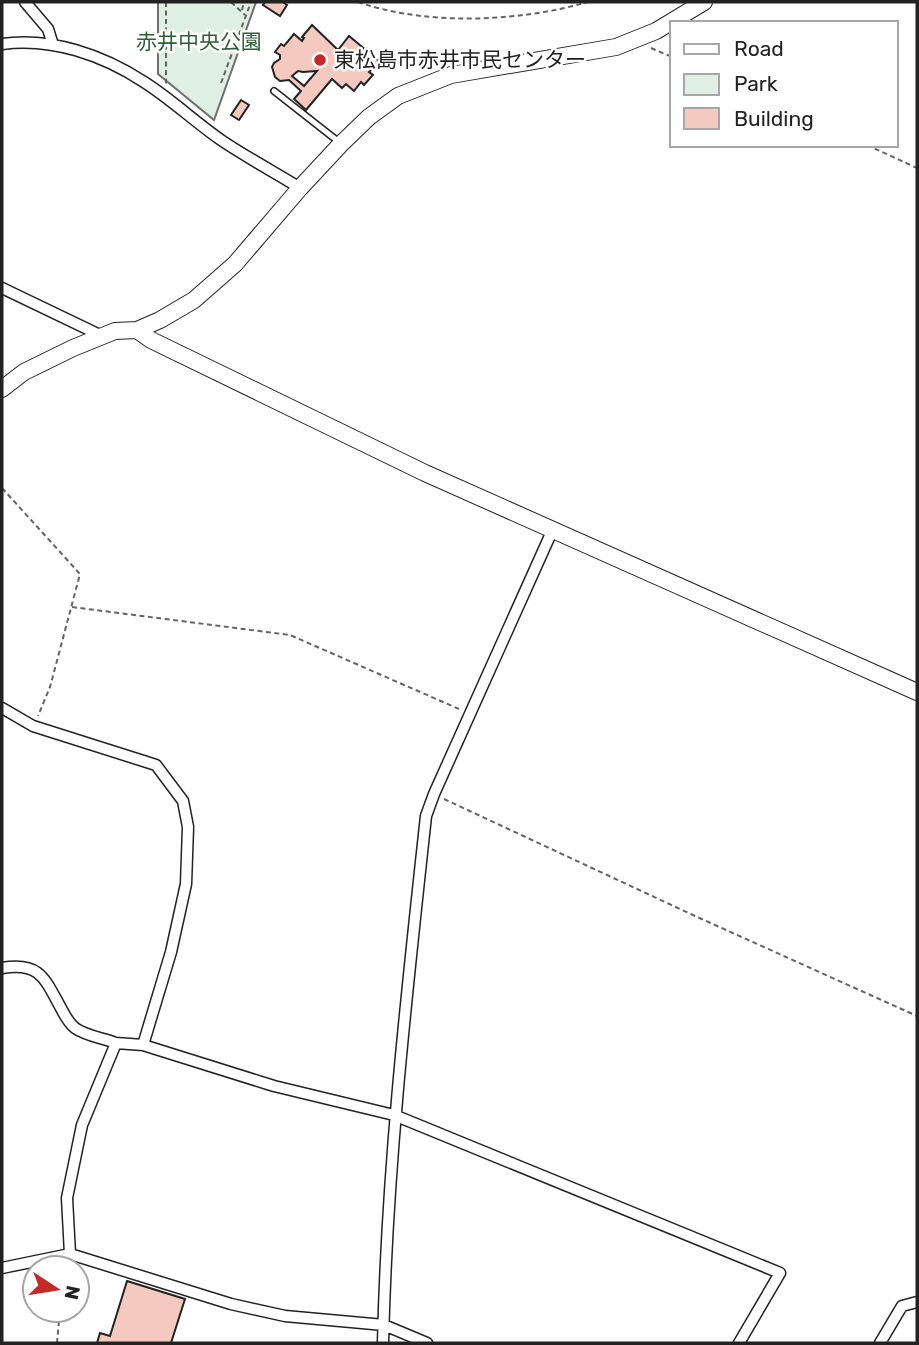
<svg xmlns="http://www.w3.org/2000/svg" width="919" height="1345" viewBox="0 0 919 1345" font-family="Rubik,'Noto Sans JP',sans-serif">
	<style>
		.green { fill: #e0efe3; stroke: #6f6f6f; stroke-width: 2 }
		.building { fill: #f3c9c0; stroke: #222; stroke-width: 2; fill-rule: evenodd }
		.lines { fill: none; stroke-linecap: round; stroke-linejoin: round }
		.lane-casing { stroke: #222; stroke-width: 8 }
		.street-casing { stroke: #222; stroke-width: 13 }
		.secondary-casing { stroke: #222; stroke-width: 18 }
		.path { stroke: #646464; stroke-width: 2; stroke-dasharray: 5 3.5; stroke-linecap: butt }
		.lane { stroke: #fff; stroke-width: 5 }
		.street { stroke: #fff; stroke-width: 10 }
		.secondary { stroke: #fff; stroke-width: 16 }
		.poi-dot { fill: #c62828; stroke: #fff; stroke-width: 2.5 }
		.labels { text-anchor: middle; stroke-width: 5; stroke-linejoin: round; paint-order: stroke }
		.park-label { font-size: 21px; fill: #2f5e38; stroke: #fff }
		.poi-label { font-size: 21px; fill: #222; stroke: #fff; text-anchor: start }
	</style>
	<rect width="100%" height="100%" fill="#fff"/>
	<path class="green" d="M 158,2 L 256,2 L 214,120 L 158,74 Z"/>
	<path class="building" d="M 265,2 L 283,2 L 287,5 L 280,16 L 263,5 Z
		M 312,25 L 338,50 L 349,36 L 379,61 L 369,72 L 373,75 L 364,85 L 361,82 L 354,91 L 346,84 L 342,88 L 332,79 L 306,110 L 294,99 L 301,91 L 289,80 L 280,81 L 275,77 L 272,67 L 274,63 L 280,59 L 280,55 L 275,52 L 281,44 L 284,46 L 294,34 L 302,41 L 304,38 L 302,37 ZM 298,71 L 303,72 L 317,71 L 304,86 L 292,76 Z
		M 241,100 L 249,105 L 239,120 L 231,115 Z
		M 127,1281 L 185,1299 L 171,1343 L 97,1343 L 100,1333 L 110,1336 Z"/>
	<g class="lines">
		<defs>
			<path id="lane" d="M 274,91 L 339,142"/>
			<path id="street" d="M 25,2 L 48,29 L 53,45
				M 2,44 C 51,37 103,55 144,82 C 171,99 195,122 221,140 C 246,157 274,172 300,188
				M 2,288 L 102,336
				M 2,708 L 33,726 L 156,765 L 183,801 L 188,827 L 186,884 L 171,952 L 143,1045
				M 2,968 C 41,961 45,980 62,1010 C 65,1016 69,1023 75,1028 C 86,1036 103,1038 116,1043 L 82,1125 L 67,1198 L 70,1254
				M 116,1043 L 143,1045 L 274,1086 L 394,1115 L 780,1273 L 739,1343
				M 2,1268 L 70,1254 L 231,1304 L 285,1316 L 384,1325 L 427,1343
				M 383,1343 C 387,1166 407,991 426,816 L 434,794 L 553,529
				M 880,1343 L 902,1306 L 917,1302"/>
			<path id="secondary" d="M 137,330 L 151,340 L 425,473 L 917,692
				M 2,389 L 24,372 L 73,348 L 115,331 L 137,330 L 160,320 L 194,300 L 235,264 L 300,188 L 341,144 L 369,117 L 398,96 L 451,75 L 616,47 L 656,31 L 704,2"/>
		</defs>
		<use href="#lane" class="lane-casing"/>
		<use href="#street" class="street-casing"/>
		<use href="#secondary" class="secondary-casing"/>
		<path class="path" d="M 166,2 L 166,84
			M 231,2 L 245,15
			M 358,2 C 427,26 518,22 588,2
			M 242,10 L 244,2
			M 651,48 L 672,57
			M 221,83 L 251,2
			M 867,145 L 917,168
			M 2,488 L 80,574 L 50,687 L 38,716
			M 72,607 L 290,635 L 459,709
			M 444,799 L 695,916 L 917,1016
			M 57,1343 L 60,1310"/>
		<use href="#lane" class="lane"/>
		<use href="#street" class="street"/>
		<use href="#secondary" class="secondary"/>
	</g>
	<circle class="poi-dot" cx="320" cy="60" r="7"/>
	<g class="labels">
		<g class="park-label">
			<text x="199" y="49">赤井中央公園</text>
		</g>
		<g class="poi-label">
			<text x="334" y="67">東松島市赤井市民センター</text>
		</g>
	</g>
	<rect width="919" height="1345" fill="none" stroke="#222222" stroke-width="7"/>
	<rect x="670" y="21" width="228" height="126" fill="#ffffff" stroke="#a7a7a7" stroke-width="2"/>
	<rect x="684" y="44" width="35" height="10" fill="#ffffff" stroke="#a7a7a7" stroke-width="2"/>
	<text x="734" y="56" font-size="21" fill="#222222">Road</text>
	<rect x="684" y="74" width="35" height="21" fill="#e0efe3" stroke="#a7a7a7" stroke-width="2"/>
	<text x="734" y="91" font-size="21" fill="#222222">Park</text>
	<rect x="684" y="108" width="35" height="21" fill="#f3c9c0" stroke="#a7a7a7" stroke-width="2"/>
	<text x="734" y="126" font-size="21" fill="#222222">Building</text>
	<g transform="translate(56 1289) rotate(102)"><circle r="33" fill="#ffffff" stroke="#a7a7a7" stroke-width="2"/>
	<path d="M0-5L12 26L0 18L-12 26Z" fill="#c62828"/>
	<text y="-10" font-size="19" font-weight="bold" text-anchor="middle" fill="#222222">N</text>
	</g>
</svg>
